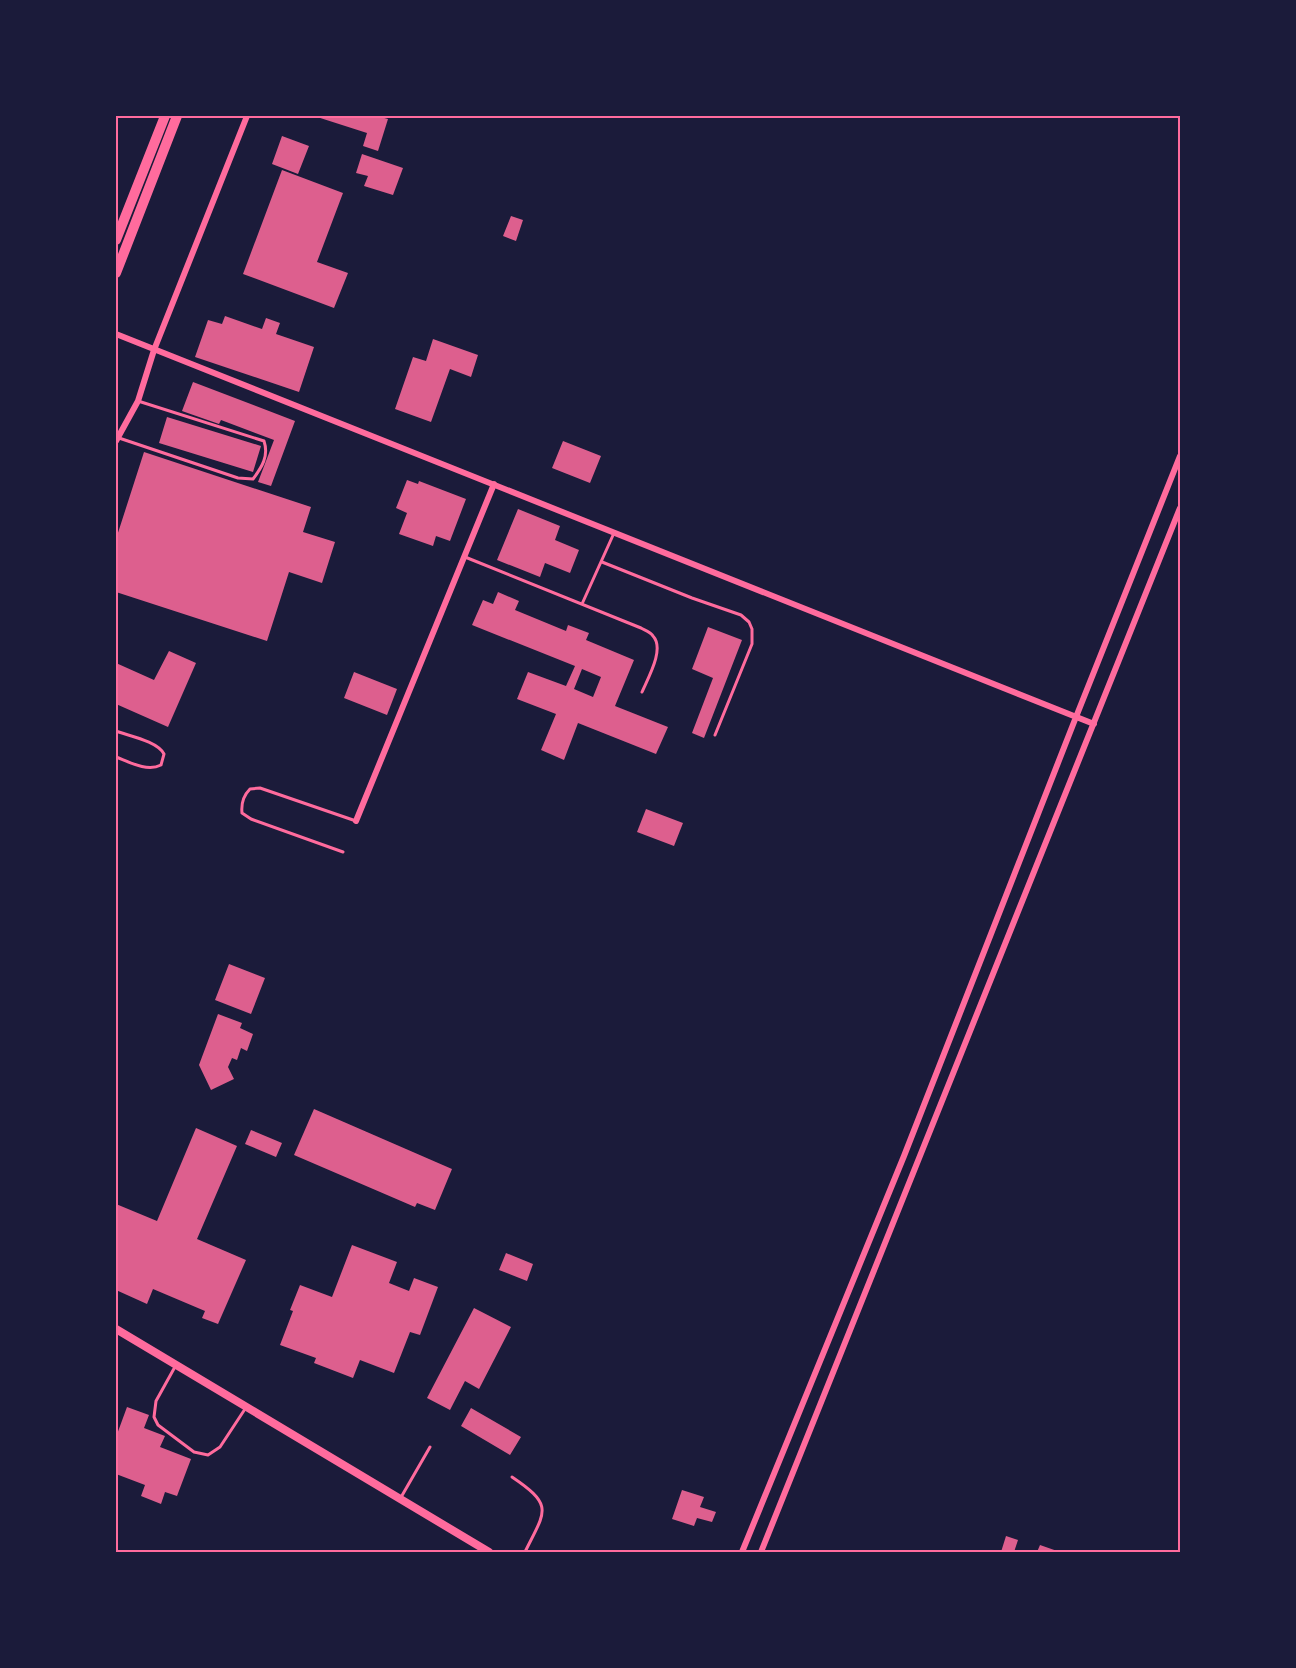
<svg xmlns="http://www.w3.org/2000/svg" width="1296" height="1668" viewBox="0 0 1296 1668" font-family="'Golos Text',sans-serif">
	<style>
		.building { fill: #dd5f8e; fill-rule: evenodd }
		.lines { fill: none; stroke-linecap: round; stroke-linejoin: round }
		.service { stroke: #ff6b9d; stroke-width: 3 }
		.minor { stroke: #ff6b9d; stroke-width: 6 }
		.tertiary { stroke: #ff6b9d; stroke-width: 8 }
		.trunk { stroke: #ff6b9d; stroke-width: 10 }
		.neatline { fill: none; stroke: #ff6b9d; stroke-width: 2 }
	</style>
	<rect width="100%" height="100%" fill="#1b1b3a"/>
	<path class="building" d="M 314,116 L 377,116 L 388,119 L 378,151 L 363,146 L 367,133 Z
		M 282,136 L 309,146 L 298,174 L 272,164 Z
		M 362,154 L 403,168 L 393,195 L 364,186 L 368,176 L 356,173 Z
		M 282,170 L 343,193 L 317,262 L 348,273 L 334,308 L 243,274 Z
		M 511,216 L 523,220 L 516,241 L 503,236 Z
		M 225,316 L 262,329 L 266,318 L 280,323 L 276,334 L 314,347 L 299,392 L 195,357 L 208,320 L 222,324 Z
		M 433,339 L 478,355 L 471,377 L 450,369 L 431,422 L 395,409 L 413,357 L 426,361 Z
		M 193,382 L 295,421 L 271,486 L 258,482 L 274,440 L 221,420 L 219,424 L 182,411 Z
		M 167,417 L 261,446 L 253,472 L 159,443 Z
		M 563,441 L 601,456 L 590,483 L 552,468 Z
		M 144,452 L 311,507 L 303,532 L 335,542 L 322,583 L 289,572 L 267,641 L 116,592 L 116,539 Z
		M 407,480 L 418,484 L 419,481 L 466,499 L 450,541 L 436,536 L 433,546 L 399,534 L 407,513 L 396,508 Z
		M 518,509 L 560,526 L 555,540 L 579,550 L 570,573 L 545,563 L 540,577 L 497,560 Z
		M 498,592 L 519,601 L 515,610 L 566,631 L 568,625 L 589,633 L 586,640 L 634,660 L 615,706 L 668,727 L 656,754 L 578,723 L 564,760 L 541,750 L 556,714 L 517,699 L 528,672 L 566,686 L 575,666 L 472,625 L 483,600 L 493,604 ZM 582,669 L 601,677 L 593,697 L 574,689 Z
		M 708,627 L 742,640 L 704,738 L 692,733 L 713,678 L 692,669 Z
		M 169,651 L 196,663 L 168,727 L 116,704 L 116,663 L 154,680 Z
		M 354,672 L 397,689 L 387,715 L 344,698 Z
		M 646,809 L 683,823 L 674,846 L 637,832 Z
		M 229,964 L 265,978 L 251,1014 L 215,1000 Z
		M 218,1014 L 242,1023 L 240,1028 L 253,1034 L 247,1051 L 241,1048 L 237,1060 L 232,1058 L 228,1067 L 234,1079 L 211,1090 L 199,1065 Z
		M 314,1109 L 452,1169 L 435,1210 L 417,1203 L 415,1207 L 294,1155 Z
		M 196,1128 L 237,1146 L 197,1239 L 246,1260 L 218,1324 L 202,1318 L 205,1311 L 153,1289 L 147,1304 L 116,1290 L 116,1204 L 157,1221 Z
		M 251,1130 L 282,1143 L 276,1157 L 245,1144 Z
		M 352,1245 L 397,1262 L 389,1283 L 409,1291 L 414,1278 L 438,1287 L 420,1335 L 410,1332 L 394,1373 L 360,1360 L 353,1378 L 314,1363 L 316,1358 L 280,1345 L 293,1311 L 290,1310 L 300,1285 L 332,1297 Z
		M 506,1253 L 533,1264 L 527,1281 L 499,1270 Z
		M 474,1308 L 511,1327 L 479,1389 L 465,1381 L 450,1410 L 427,1398 Z
		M 127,1407 L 149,1415 L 144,1428 L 165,1436 L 160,1447 L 191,1459 L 177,1496 L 165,1492 L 161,1504 L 141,1496 L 145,1485 L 116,1474 L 116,1437 Z
		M 471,1408 L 521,1437 L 510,1455 L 461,1426 Z
		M 682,1490 L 704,1497 L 700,1507 L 716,1512 L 712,1522 L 697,1518 L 694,1526 L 672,1519 Z
		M 1006,1536 L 1018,1540 L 1014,1552 L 1001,1552 Z
		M 1040,1545 L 1060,1552 L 1037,1552 Z"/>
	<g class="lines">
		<path class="service" d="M 119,438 L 238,478 L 253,479 C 262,467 269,456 264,441 L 138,401
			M 465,557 L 641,628 C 644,630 651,632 653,636 C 665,649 648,678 642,692
			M 602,562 L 692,598 L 741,615 L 749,622 L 752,629 L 752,644 L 715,735
			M 582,604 L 614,533
			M 116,731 C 129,736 157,741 164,754 L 161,765 C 147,772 129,762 116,757
			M 116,798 L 116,811
			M 343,852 L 251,819 L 242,813 C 241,803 243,796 250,789 L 260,788 L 356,821
			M 176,1365 L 156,1401 L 154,1417 L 158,1425 L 194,1452 L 208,1455 L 220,1447 L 245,1409
			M 512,1477 C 555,1506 545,1511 525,1552
			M 400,1499 L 430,1447"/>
		<path class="minor" d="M 116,334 L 1094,724
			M 116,441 L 138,401 L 154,350 L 247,116
			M 356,821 L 494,484
			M 742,1552 L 904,1156 L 1076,717 L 1180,456
			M 761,1552 L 1180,508"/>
		<path class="tertiary" d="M 116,1329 L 489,1552"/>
		<path class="trunk" d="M 116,240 L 165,116
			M 116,273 L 177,116"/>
	</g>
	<rect width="1296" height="1668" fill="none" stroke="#1b1b3a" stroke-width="234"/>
	<rect x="117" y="117" width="1062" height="1434" class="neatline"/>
</svg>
